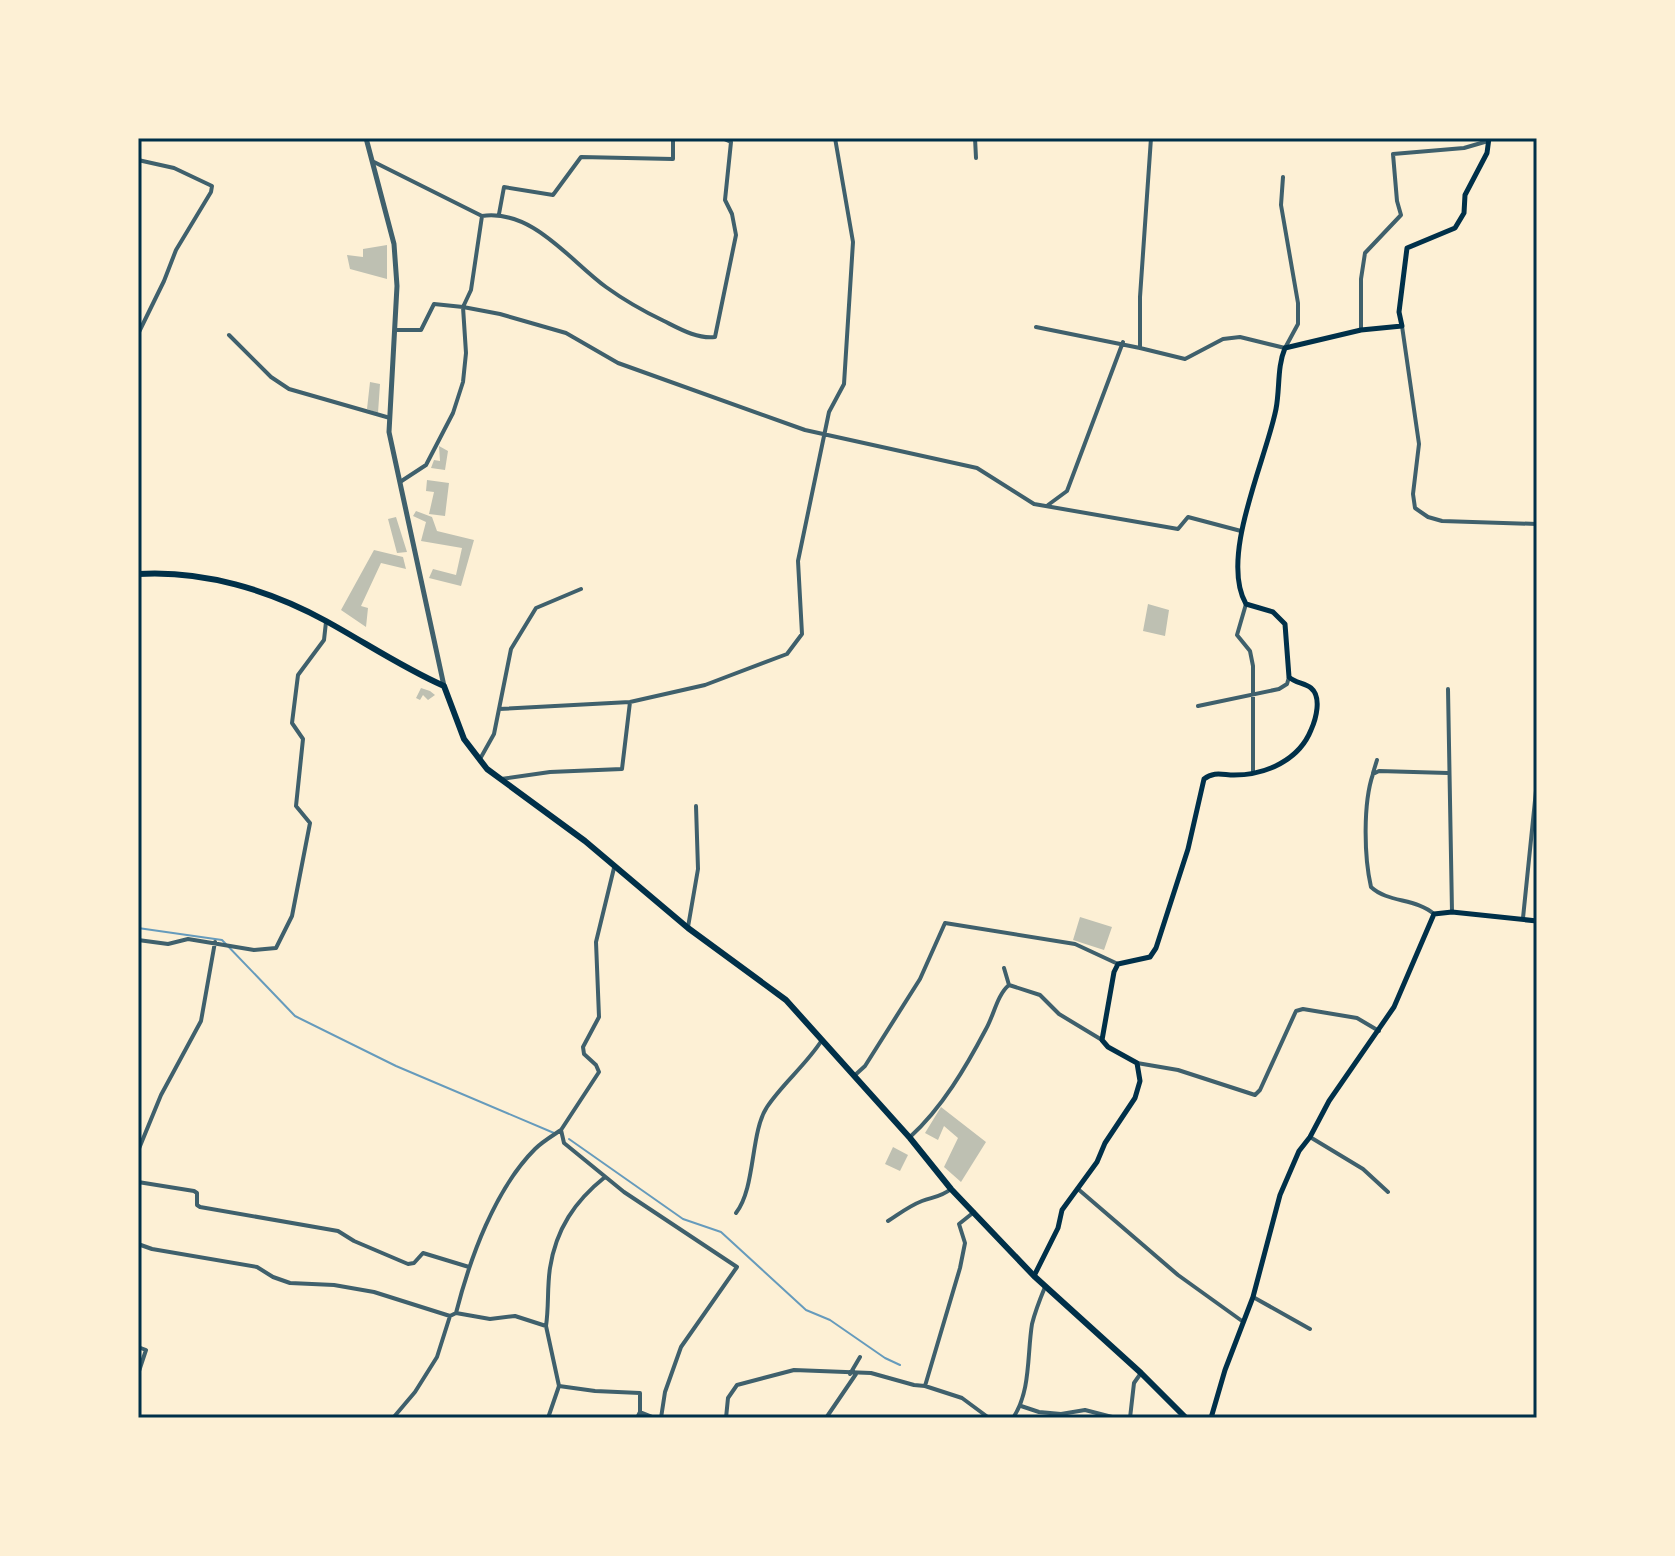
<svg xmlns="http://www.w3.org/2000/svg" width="1675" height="1556" viewBox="0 0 1675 1556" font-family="Cabin,sans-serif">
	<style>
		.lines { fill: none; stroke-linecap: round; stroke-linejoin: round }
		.stream { stroke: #669bbc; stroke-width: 2 }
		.building { fill: #bec0b2 }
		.minor { stroke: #3f606c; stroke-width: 4 }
		.tertiary { stroke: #3f606c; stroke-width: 5 }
		.secondary { stroke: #003049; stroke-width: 5 }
		.primary { stroke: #003049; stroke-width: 6 }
		.neatline { fill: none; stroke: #003049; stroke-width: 3 }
	</style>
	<rect width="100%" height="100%" fill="#fdf0d5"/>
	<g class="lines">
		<path class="stream" d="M 138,928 L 222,940 L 295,1016 L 396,1066 L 554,1133
			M 569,1139 L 683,1219 L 721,1232 L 806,1310 L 830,1320 L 885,1358 L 900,1365"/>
	</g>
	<path class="building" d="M 387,245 L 387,279 L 350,269 L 347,255 L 363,257 L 363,249 Z
		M 370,382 L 380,384 L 378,413 L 367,409 Z
		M 439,446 L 448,451 L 445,470 L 431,468 L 434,460 L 440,461 Z
		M 427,480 L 449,483 L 445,516 L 429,514 L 434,492 L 426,491 Z
		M 416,511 L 432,517 L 437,531 L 474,540 L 461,586 L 429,578 L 433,569 L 456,575 L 462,548 L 421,541 L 426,522 L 413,516 Z
		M 396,517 L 407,552 L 397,553 L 388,519 Z
		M 374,550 L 403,557 L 406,569 L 381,563 L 361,606 L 368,608 L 366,627 L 341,610 Z
		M 1148,604 L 1169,610 L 1165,636 L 1143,631 Z
		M 421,688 L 430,691 L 435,695 L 428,700 L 423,695 L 420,700 L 416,698 Z
		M 1080,917 L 1112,927 L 1104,950 L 1073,940 Z
		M 941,1107 L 986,1142 L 961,1182 L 944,1167 L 958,1138 L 944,1126 L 938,1140 L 925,1133 Z
		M 893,1147 L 908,1155 L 900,1171 L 885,1164 Z"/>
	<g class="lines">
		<path class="minor" d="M 975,138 L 976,158
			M 1151,138 L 1140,297 L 1140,348 L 1185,359 L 1223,339 L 1240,337 L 1285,348 L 1298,324 L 1298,303 L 1281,205 L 1283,177
			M 138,160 L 174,168 L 212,186 L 211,192 L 176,250 L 164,281 L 138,334
			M 374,162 L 482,216 C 533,209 569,260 606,287 C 624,300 643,311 664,321 C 680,329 697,339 715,337 L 736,235 L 732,214 L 725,200 L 731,142 L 722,138
			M 499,214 L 504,187 L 553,195 L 581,157 L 673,159 L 673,138
			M 1402,326 L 1419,444 L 1413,494 L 1415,508 L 1428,517 L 1442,521 L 1537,524
			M 1036,327 L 1140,348
			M 395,330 L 421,330 L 434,304 L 463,307 L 500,314 L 566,333 L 618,363 L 805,430 L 977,468 L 1034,504 L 1178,529 L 1188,517 L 1241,531
			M 1361,330 L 1361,279 L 1365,253 L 1401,215 L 1397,201 L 1393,154 L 1464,148 L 1488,141
			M 229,335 L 271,377 L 289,389 L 390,418
			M 400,482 L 426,465 L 453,413 L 463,382 L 466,353 L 463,307 L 471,290 L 482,216
			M 1048,505 L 1067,491 L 1123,342
			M 1246,604 L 1237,635 L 1250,651 L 1253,666 L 1253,773
			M 1448,689 L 1452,912
			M 1198,706 L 1279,689 L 1287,684 L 1289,677
			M 499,709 L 630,702 L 705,685 L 787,654 L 802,634 L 798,561 L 829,412 L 844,384 L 853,242 L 835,138
			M 480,759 L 494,734 L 511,649 L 536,608 L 581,589
			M 1373,773 L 1377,760
			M 501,779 L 550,772 L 622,769 L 630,702
			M 1434,914 C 1416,898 1388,903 1371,887 C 1364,857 1363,803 1373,774 L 1379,771 L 1448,773
			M 1523,918 L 1537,781
			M 688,927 L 698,869 L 696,806
			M 138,940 L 168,944 L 188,939 L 254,950 L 276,948 L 292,916 L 310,823 L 296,806 L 303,739 L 292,723 L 298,675 L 324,640 L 326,622
			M 1004,968 L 1009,985
			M 1137,1063 L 1178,1070 L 1255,1095 L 1260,1090 L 1296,1011 L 1303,1009 L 1357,1018 L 1379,1031
			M 854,1076 L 865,1066 L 920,979 L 945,923 L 1075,944 L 1118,964
			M 561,1130 L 599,1072 L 596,1065 L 584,1054 L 583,1047 L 599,1017 L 596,942 L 614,868
			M 910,1137 C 942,1108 966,1067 986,1029 C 994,1015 997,995 1009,985 L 1040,995 L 1059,1014 L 1102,1040
			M 1310,1137 L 1363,1169 L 1388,1192
			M 138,1151 L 161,1095 L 201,1021 L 215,942
			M 138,1182 L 194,1191 L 197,1193 L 197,1205 L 200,1207 L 338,1231 L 354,1241 L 408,1264 L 414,1263 L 423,1253 L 469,1267
			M 1078,1189 L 1178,1275 L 1242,1321
			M 736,1213 C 756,1187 750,1133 767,1107 C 782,1084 806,1065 822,1040
			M 888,1221 C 899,1214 909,1206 922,1201 C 933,1197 941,1197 951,1189
			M 138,1244 L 152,1249 L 257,1267 L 273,1277 L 290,1283 L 334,1285 L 374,1292 L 450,1316 L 437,1357 L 415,1392 L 393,1418
			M 1253,1297 L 1310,1329
			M 456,1313 C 470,1258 495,1189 535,1149 C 542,1142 552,1136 561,1130 L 564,1143 L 624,1192 L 737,1267 L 681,1347 L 665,1392 L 661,1418
			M 450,1316 L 456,1313 L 490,1319 L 515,1316 L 546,1326 L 559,1386 L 548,1418
			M 546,1326 C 549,1306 547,1287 550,1268 C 556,1229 575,1201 605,1177
			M 138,1347 L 146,1350 L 138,1374
			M 850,1374 L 860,1357
			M 559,1386 L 595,1391 L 640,1393 L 640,1412 L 637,1418
			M 925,1386 L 962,1398 L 989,1418
			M 1021,1406 L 1039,1412 L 1061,1414 L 1085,1410 L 1116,1418
			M 640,1412 L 655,1418
			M 726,1418 L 728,1398 L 737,1385 L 794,1370 L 871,1373 L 914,1385 L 925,1386 L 960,1268 L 965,1243 L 959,1224 L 974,1212
			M 826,1418 L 856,1374
			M 1013,1418 C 1031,1391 1027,1355 1032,1324 C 1035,1312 1040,1299 1045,1287
			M 1130,1418 L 1134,1383 L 1141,1373"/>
		<path class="tertiary" d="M 366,138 L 394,244 L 397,286 L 389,432 L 444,686"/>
		<path class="secondary" d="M 1034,1276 L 1058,1228 L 1062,1210 L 1097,1162 L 1105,1143 L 1135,1098 L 1140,1081 L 1137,1063 L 1108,1047 L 1102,1040 L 1114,972 L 1118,964 L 1150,957 L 1156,948 L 1188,849 L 1204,779 C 1214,771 1223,775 1234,775 C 1266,775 1299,760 1311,730 C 1316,719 1322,697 1311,688 C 1305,683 1295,683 1289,677 L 1285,624 L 1273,612 L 1246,604 C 1219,557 1266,460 1276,409 C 1280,388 1277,367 1285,348 L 1361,330 L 1402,326 L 1399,312 L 1407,248 L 1455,228 L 1464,213 L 1465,195 L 1487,153 L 1489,138
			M 1211,1418 L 1225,1370 L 1253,1297 L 1280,1195 L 1299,1151 L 1310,1137 L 1329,1101 L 1394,1007 L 1434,914 L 1452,912 L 1537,921"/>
		<path class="primary" d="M 138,574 C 203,570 270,590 326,621 C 366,643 403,668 444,686 L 464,739 L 487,769 L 585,841 L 688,928 L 786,1000 L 910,1138 L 951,1189 L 1034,1276 L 1141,1373 L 1186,1418"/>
	</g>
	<rect width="1675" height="1556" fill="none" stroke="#fdf0d5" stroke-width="280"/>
	<rect x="140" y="140" width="1395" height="1276" class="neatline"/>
</svg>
